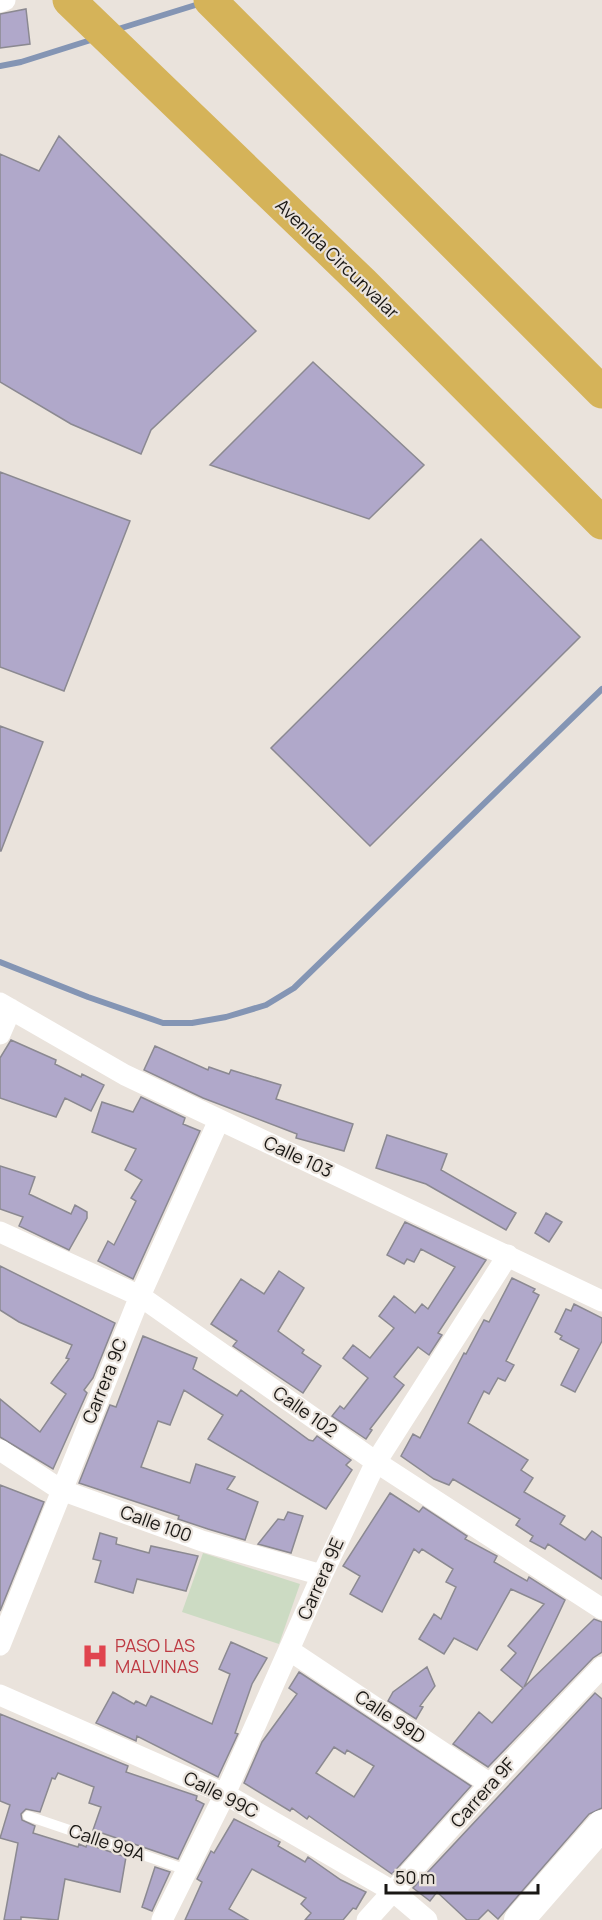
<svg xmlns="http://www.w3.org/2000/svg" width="602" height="1920" viewBox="0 0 602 1920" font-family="Manrope,sans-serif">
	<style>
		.green { fill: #ccdbc3 }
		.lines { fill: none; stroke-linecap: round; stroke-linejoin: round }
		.stream { stroke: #8495b4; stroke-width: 6 }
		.building { fill: #b0a8ca; stroke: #8b8991; stroke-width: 1.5; fill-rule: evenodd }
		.lane { stroke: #fff; stroke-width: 10 }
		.street { stroke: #fff; stroke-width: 21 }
		.secondary { stroke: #fff; stroke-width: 30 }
		.highway { stroke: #d5b359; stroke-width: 33 }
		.labels { text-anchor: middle; stroke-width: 4.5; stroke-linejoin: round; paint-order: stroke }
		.street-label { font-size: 18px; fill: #191714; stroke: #eae3dc }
		.health-label { font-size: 18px; fill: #be3a42; stroke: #eae3dc; text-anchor: start }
	</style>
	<rect width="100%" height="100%" fill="#eae3dc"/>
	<path class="green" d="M 203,1553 L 300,1584 L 279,1644 L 182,1612 Z"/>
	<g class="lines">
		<path class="stream" d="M 115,30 L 202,3
			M 0,66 L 21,62 L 94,39
			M 0,962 L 88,997 L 163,1023 L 192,1023 L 226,1017 L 266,1005 L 294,988 L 602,689"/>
	</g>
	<path class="building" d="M 26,9 L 30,44 L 0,48 L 0,14 Z
		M 59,136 L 256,331 L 151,430 L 141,454 L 71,424 L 0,382 L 0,154 L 39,171 Z
		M 313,362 L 424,465 L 369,519 L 210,465 Z
		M 0,472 L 130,521 L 64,691 L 0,667 Z
		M 481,539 L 580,637 L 370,846 L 271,748 Z
		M 0,726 L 43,742 L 1,851 L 0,851 Z
		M 11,1040 L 56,1060 L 55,1064 L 81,1077 L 82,1074 L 104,1085 L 91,1111 L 65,1098 L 56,1117 L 0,1098 L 0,1058 Z
		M 155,1046 L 208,1070 L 209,1067 L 229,1074 L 231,1070 L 281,1085 L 276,1099 L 353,1124 L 344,1151 L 296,1138 L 297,1134 L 203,1098 L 144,1070 Z
		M 141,1097 L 185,1118 L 183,1124 L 200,1131 L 133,1279 L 98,1261 L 108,1241 L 114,1245 L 136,1201 L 131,1198 L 142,1180 L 125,1170 L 136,1149 L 92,1132 L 102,1102 L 133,1112 Z
		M 387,1135 L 447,1154 L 441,1170 L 516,1213 L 506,1230 L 426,1184 L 376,1168 Z
		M 0,1166 L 35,1177 L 29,1194 L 71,1214 L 75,1205 L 87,1212 L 87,1218 L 69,1250 L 19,1226 L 23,1217 L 0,1209 Z
		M 546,1213 L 562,1222 L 549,1242 L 535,1233 Z
		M 405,1222 L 486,1260 L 438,1333 L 442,1335 L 429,1355 L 418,1347 L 394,1377 L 404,1385 L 370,1429 L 372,1430 L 366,1439 L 332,1416 L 340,1406 L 344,1409 L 368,1378 L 343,1358 L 353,1345 L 370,1358 L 394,1328 L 379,1316 L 394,1296 L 415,1313 L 422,1304 L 428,1309 L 455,1267 L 421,1249 L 414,1262 L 407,1259 L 404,1264 L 387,1255 Z
		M 0,1266 L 115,1323 L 93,1378 L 84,1390 L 87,1393 L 53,1469 L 0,1437 L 0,1399 L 40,1432 L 66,1394 L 51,1383 L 69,1359 L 66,1358 L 72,1345 L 19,1322 L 0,1310 Z
		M 279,1271 L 304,1288 L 278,1331 L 304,1350 L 302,1353 L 321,1366 L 303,1393 L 233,1346 L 237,1341 L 211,1324 L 241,1279 L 264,1294 Z
		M 512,1278 L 535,1289 L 533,1292 L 539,1295 L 506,1361 L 514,1365 L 505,1381 L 498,1378 L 489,1394 L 484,1391 L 468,1423 L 528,1460 L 521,1470 L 533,1478 L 524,1492 L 565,1516 L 560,1524 L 585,1540 L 592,1531 L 602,1538 L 602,1579 L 548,1544 L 545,1549 L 530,1541 L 533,1536 L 516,1525 L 520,1519 L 453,1479 L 449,1485 L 434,1479 L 401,1456 L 413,1434 L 420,1438 L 464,1353 L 466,1354 L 484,1320 L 489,1322 Z
		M 574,1304 L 602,1318 L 602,1341 L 575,1392 L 561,1385 L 579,1349 L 560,1339 L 562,1336 L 555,1332 L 566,1309 L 571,1311 Z
		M 143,1336 L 197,1358 L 193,1369 L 237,1396 L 241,1390 L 309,1440 L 313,1441 L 317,1436 L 351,1460 L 346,1465 L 352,1470 L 326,1509 L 208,1439 L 223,1415 L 184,1390 L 170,1425 L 158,1421 L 141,1467 L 190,1483 L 196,1464 L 235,1477 L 227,1489 L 258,1502 L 245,1540 L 208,1529 L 178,1519 L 179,1516 L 79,1483 L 110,1405 L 116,1407 Z
		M 0,1485 L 44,1502 L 0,1611 Z
		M 390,1493 L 419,1512 L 423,1507 L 467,1536 L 465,1539 L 497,1556 L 494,1562 L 527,1581 L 529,1577 L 565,1600 L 524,1687 L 594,1619 L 602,1622 L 602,1652 L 593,1658 L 488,1767 L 453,1744 L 479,1712 L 492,1723 L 523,1688 L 501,1670 L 516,1653 L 508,1646 L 544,1604 L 511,1589 L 477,1650 L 454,1638 L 444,1654 L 419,1639 L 434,1614 L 441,1619 L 456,1587 L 446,1582 L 453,1569 L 422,1549 L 419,1553 L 414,1549 L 382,1612 L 350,1594 L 360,1576 L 343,1566 Z
		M 288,1512 L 303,1516 L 291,1553 L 258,1544 L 278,1519 L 284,1520 Z
		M 100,1533 L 117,1538 L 116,1544 L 149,1553 L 151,1546 L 198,1556 L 186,1591 L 137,1579 L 133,1593 L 95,1582 L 101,1561 L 93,1559 Z
		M 231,1642 L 267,1658 L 252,1684 L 235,1733 L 238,1734 L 218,1777 L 137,1736 L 136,1741 L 96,1723 L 113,1692 L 134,1704 L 136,1701 L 146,1706 L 151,1696 L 212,1724 L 230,1674 L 219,1669 Z
		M 427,1667 L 435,1686 L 420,1706 L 423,1707 L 416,1719 L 388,1701 L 393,1692 Z
		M 299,1672 L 471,1786 L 392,1874 L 309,1816 L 307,1819 L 292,1808 L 290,1811 L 244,1783 L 262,1742 L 297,1694 L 289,1688 ZM 334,1747 L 345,1754 L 347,1750 L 374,1766 L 354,1797 L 316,1773 Z
		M 595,1693 L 602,1699 L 602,1808 L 589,1814 L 498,1919 L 488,1910 L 478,1920 L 467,1920 L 437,1892 L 430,1901 L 413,1888 Z
		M 0,1714 L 128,1766 L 126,1772 L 197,1796 L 196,1800 L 204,1804 L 178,1859 L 93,1830 L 101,1807 L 89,1803 L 94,1787 L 58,1773 L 55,1779 L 52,1778 L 40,1812 L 26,1809 L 21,1814 L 22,1820 L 35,1826 L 33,1833 L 78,1847 L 79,1844 L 86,1847 L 87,1844 L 126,1857 L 120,1892 L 65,1879 L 58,1920 L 21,1917 L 21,1920 L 4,1920 L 18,1843 L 0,1838 L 10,1805 L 0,1801 Z
		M 234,1819 L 280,1842 L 278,1846 L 305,1862 L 308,1857 L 341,1880 L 366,1892 L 356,1909 L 353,1908 L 343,1920 L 305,1920 L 311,1913 L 301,1904 L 306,1898 L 252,1869 L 229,1909 L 248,1920 L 185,1920 L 202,1882 L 197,1879 L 211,1851 L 214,1853 Z
		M 155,1867 L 170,1872 L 152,1911 L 142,1907 Z"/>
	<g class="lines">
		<path class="lane" d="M 28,1816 L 187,1870"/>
		<path class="street" d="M 0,2 L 5,0
			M 0,1003 L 125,1075 L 602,1301
			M 0,1034 L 11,1009
			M 0,1232 L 140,1296 L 376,1462 L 602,1609
			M 0,1450 L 61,1490 L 202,1541 L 322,1575
			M 0,1645 L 140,1296 L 219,1120
			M 289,1650 L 490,1784
			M 0,1695 L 225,1794 L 394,1892 L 427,1920
			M 162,1920 L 225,1794 L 322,1575 L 376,1462 L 508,1255
			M 367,1920 L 490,1784 L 602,1667"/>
		<path class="secondary" d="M 519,1920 L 602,1825"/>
		<path class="highway" d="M 69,0 L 363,283 L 602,523
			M 210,0 L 602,392"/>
	</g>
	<defs>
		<symbol id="hospital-bare" viewBox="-9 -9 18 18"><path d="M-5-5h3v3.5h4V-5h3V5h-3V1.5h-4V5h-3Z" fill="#e0444e" stroke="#eae3dc" stroke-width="2.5" paint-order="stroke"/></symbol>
	</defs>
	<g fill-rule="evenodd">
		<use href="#hospital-bare" x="76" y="1637" width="38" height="38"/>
	</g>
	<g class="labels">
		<g class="street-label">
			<text transform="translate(337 259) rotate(44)" y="6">Avenida Circunvalar</text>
			<text transform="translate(298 1157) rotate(25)" y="6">Calle 103</text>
			<text transform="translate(105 1381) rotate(-68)" y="6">Carrera 9C</text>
			<text transform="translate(305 1412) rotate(35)" y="6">Calle 102</text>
			<text transform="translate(156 1524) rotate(20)" y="6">Calle 100</text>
			<text transform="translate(321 1579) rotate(-66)" y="6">Carrera 9E</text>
			<text transform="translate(390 1717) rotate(34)" y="6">Calle 99D</text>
			<text transform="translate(483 1793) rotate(-48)" y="6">Carrera 9F</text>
			<text transform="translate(221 1795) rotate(27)" y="6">Calle 99C</text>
			<text transform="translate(107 1843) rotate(19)" y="6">Calle 99A</text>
		</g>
		<g class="health-label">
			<text x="115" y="1652">PASO LAS<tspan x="115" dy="21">MALVINAS</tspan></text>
		</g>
	</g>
	<path d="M386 1884v9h152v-9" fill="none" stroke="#191714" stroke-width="3"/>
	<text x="395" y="1884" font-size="18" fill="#191714" stroke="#eae3dc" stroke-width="4.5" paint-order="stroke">50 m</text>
</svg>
